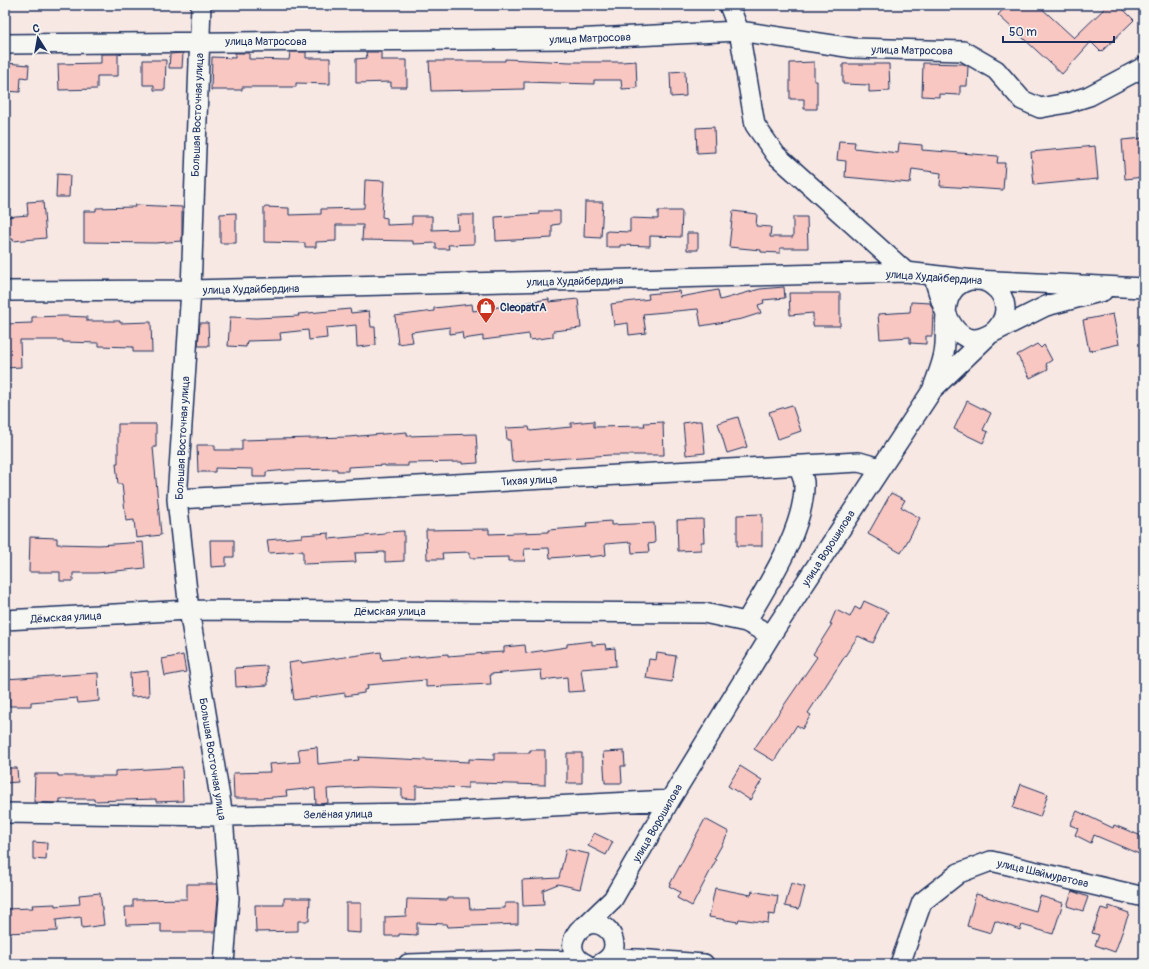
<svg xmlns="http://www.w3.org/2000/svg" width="1149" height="969" viewBox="0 0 1149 969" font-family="Pangolin,sans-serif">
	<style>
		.building { fill: #f8c7c2; stroke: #1b2f5e }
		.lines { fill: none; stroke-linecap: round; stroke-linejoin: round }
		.minor-casing { stroke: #1b2f5e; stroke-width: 22 }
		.minor { stroke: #f6f6f2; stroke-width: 19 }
		.labels { text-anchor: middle; stroke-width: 3; stroke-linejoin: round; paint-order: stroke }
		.street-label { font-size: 11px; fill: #1b2f5e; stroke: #f6f6f2 }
		.poi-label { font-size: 11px; font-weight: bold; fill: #1b2f5e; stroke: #f6f6f2; text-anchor: start }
	</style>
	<rect width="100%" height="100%" fill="#f7e8e4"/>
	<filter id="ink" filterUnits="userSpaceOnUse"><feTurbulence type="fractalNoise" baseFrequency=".025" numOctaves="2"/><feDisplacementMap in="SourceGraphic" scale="8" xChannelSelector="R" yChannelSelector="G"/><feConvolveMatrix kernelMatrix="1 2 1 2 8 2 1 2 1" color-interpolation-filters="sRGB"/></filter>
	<g filter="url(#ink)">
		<path class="building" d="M 1007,5 L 1038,5 L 1074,38 L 1108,5 L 1119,5 L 1134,20 L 1101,52 L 1091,42 L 1062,74 L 998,15 Z
			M 290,52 L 306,52 L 306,58 L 330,58 L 330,84 L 296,83 L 296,87 L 242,87 L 242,90 L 211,90 L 212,57 L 235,58 L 235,53 L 249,53 L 249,59 L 289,60 Z
			M 366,52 L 381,52 L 381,60 L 407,60 L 407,87 L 391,87 L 391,82 L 356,83 L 356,59 L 367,58 Z
			M 183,53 L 182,68 L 169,68 L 170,54 Z
			M 101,54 L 118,54 L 118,76 L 97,76 L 97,89 L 59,90 L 58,64 L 101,63 Z
			M 505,59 L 570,62 L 622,62 L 636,61 L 637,88 L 622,89 L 621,80 L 594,80 L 594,84 L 524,82 L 524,89 L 431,91 L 429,61 L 505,61 Z
			M 143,60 L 166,60 L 165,90 L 154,90 L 154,85 L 143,85 Z
			M 814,62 L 814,81 L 817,81 L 817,109 L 804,109 L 804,99 L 790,99 L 790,63 Z
			M 6,63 L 29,65 L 28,78 L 21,77 L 20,92 L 5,91 Z
			M 923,63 L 964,64 L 968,66 L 967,86 L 960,86 L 960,95 L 939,94 L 939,97 L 922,96 Z
			M 843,64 L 889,64 L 890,91 L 869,92 L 869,85 L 843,84 Z
			M 685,71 L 686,96 L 671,97 L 670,72 Z
			M 714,127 L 715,152 L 697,153 L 696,128 Z
			M 1144,138 L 1144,177 L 1125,179 L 1122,140 Z
			M 839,141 L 855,142 L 854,148 L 898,153 L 899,143 L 922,145 L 922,150 L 998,156 L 997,163 L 1005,163 L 1003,190 L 940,186 L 941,173 L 912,169 L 910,183 L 845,177 L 846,161 L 837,160 Z
			M 1095,146 L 1098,179 L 1034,185 L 1031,152 Z
			M 57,174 L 70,175 L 69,197 L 56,197 Z
			M 365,180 L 384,181 L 382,217 L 387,218 L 387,225 L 412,224 L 412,216 L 432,216 L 432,230 L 458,229 L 457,215 L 474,215 L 474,244 L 448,245 L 449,249 L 436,249 L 436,243 L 413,244 L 413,241 L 362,240 L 363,225 L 336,225 L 336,241 L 316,242 L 316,247 L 305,247 L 305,243 L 264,242 L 264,207 L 289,208 L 289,215 L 321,214 L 321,209 L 364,208 Z
			M 43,201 L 46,238 L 13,241 L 13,239 L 5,239 L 5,217 L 28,215 L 27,202 Z
			M 585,202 L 603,202 L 601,238 L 584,237 Z
			M 135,205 L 182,207 L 182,241 L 155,243 L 84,242 L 84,211 L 96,211 L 96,208 L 135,207 Z
			M 539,211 L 560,211 L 560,224 L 552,225 L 552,238 L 496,241 L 495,217 L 539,214 Z
			M 658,211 L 682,211 L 681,237 L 650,236 L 650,246 L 620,245 L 620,247 L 606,247 L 606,231 L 630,232 L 630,218 L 658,219 Z
			M 733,211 L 757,214 L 756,226 L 771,227 L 770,237 L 793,237 L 793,217 L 807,217 L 808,248 L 780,248 L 780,253 L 761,252 L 761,250 L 729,247 Z
			M 236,213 L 236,243 L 220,243 L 220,214 Z
			M 687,233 L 698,233 L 698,250 L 687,250 Z
			M 784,287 L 785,298 L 763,300 L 764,303 L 758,305 L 761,313 L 742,319 L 701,326 L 698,309 L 643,314 L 646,333 L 629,335 L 628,323 L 614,325 L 611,304 L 649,299 L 648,294 L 679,291 L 680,297 L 718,290 L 720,300 L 760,289 Z
			M 789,293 L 840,293 L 840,326 L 813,326 L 813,313 L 790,315 Z
			M 549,299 L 549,302 L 578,299 L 581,328 L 553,331 L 553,337 L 530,340 L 529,334 L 483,340 L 483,336 L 463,339 L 462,332 L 450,334 L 450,327 L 411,332 L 413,342 L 398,344 L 395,316 L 434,311 L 434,308 L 472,304 L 473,311 Z
			M 911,302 L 930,303 L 933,310 L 932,336 L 926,336 L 926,344 L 910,343 L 910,337 L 880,339 L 878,314 L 910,312 Z
			M 350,309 L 351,313 L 369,311 L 371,327 L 375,327 L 376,345 L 357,347 L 356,325 L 326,328 L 327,338 L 309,340 L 308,330 L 280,333 L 281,340 L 247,341 L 246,347 L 228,346 L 230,317 L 256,318 L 299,316 L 298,314 Z
			M 1113,314 L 1119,344 L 1089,351 L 1083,320 Z
			M 64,316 L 87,317 L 87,321 L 120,321 L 120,323 L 151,322 L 152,352 L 133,352 L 133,347 L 99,346 L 99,343 L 63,342 L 63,340 L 20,340 L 21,367 L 5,368 L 5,324 L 32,323 L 32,317 Z
			M 200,323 L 208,323 L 209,346 L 198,346 Z
			M 1037,344 L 1041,348 L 1044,345 L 1052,360 L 1046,364 L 1048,369 L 1030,378 L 1017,355 Z
			M 967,401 L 991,413 L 983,430 L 988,432 L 983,443 L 954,429 Z
			M 792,405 L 801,431 L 778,439 L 769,412 Z
			M 738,417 L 747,447 L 727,453 L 718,423 Z
			M 594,421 L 594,427 L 645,426 L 644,423 L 663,422 L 664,455 L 610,455 L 512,462 L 510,440 L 507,440 L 506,428 L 529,427 L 530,431 L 571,427 L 571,423 Z
			M 697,421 L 702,421 L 705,453 L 686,455 L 683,423 Z
			M 118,424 L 156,424 L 156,447 L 153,447 L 161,535 L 136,538 L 134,520 L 126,521 L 122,484 L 118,484 L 116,463 L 118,463 Z
			M 407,432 L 407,436 L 476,434 L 478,463 L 462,464 L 462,462 L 408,463 L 408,466 L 385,466 L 385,465 L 348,467 L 348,471 L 337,471 L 337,469 L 288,470 L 266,472 L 266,477 L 253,477 L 253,469 L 215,468 L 215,472 L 198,472 L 197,445 L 215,445 L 215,450 L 242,450 L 242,440 L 348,437 Z
			M 891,493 L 905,500 L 901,507 L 920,518 L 901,553 L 868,534 Z
			M 762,514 L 762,546 L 737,546 L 737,515 Z
			M 703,519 L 704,542 L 701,542 L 701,550 L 678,551 L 677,520 Z
			M 611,521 L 611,525 L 654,523 L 655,543 L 648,544 L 649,552 L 632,553 L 631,542 L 605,544 L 606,555 L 589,557 L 589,555 L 550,558 L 549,548 L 524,549 L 525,561 L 509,561 L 509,557 L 470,558 L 470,552 L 442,553 L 443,559 L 427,559 L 426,530 L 489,529 L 489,534 L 548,532 L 548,530 L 587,527 L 586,523 Z
			M 404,531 L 404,561 L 385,562 L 385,552 L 355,553 L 356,562 L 303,564 L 303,551 L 269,553 L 267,540 L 302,537 L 302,535 L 329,533 L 329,539 L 385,534 L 385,532 Z
			M 30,537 L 57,538 L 57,544 L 99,545 L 143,542 L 145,568 L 97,573 L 73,573 L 73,581 L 60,581 L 60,572 L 29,572 Z
			M 210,540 L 234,540 L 234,557 L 226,557 L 226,566 L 211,567 Z
			M 864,601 L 888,612 L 873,643 L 858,636 L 808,713 L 811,715 L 802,729 L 797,725 L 774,761 L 754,749 L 817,657 L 813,654 L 832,624 L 830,624 L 836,610 L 850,617 L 855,607 L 860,610 Z
			M 592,641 L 592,645 L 605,644 L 606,649 L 615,648 L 616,666 L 581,669 L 584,691 L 568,692 L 567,677 L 542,680 L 541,670 L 490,674 L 491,684 L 426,687 L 426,680 L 367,685 L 368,689 L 364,690 L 364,693 L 345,696 L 345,693 L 294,700 L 289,663 L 301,661 L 302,663 L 381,652 L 382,660 L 448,654 L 448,656 L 486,653 L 504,652 L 504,647 L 525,645 L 526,653 L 567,647 L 567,644 Z
			M 657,653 L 676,656 L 672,682 L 646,678 L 649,659 L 656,660 Z
			M 183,655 L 186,672 L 165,676 L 162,659 Z
			M 267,666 L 268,685 L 236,687 L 235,668 Z
			M 148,671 L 149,696 L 131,697 L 130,673 Z
			M 98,673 L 99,701 L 78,703 L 77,698 L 31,702 L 31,706 L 9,706 L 9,696 L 5,696 L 5,679 Z
			M 317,747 L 318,764 L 359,760 L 358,757 L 469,762 L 469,759 L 494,760 L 494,753 L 530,753 L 530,750 L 545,750 L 545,785 L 477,783 L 468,783 L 468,788 L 416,786 L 416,799 L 402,798 L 402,788 L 368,787 L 327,789 L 328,803 L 320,804 L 316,804 L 315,788 L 286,791 L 287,796 L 261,798 L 234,798 L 233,773 L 270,772 L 269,764 L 300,762 L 298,749 Z
			M 624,751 L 625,766 L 621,766 L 622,783 L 605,783 L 603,752 Z
			M 567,753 L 582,753 L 582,783 L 567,783 Z
			M 740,766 L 762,780 L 750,800 L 728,786 Z
			M 182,767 L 183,801 L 156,802 L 156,799 L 94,801 L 94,799 L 60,799 L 60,803 L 34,802 L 35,774 L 58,774 L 58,776 L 115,776 L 115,771 Z
			M 5,768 L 17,768 L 18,782 L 5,783 Z
			M 1021,784 L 1048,794 L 1040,817 L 1013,808 Z
			M 1077,811 L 1113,828 L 1114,825 L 1144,837 L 1144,856 L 1094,835 L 1091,843 L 1075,835 L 1078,828 L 1070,825 Z
			M 705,819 L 729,832 L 714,859 L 716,860 L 692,906 L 677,898 L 680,892 L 669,886 Z
			M 594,833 L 613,842 L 606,855 L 588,846 Z
			M 33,842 L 47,843 L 46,860 L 33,859 Z
			M 566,849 L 589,854 L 580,889 L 558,884 L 543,890 L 544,905 L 523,906 L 522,880 L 559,878 Z
			M 791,883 L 805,887 L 799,909 L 785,906 Z
			M 187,884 L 217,884 L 218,898 L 215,932 L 161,932 L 161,924 L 126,925 L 125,907 L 133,907 L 133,900 L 187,899 Z
			M 715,888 L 751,895 L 752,891 L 778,896 L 775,915 L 769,914 L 768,923 L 739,919 L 738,922 L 709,917 Z
			M 1072,891 L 1088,897 L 1083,911 L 1067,906 Z
			M 100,893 L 104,925 L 82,928 L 81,917 L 56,920 L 57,931 L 5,933 L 5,909 L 33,908 L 32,905 L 55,904 L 55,906 L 80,904 L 79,895 Z
			M 976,894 L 1036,911 L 1040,896 L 1063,903 L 1053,934 L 1022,925 L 1020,930 L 995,921 L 991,933 L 967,926 Z
			M 284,898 L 310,898 L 309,921 L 298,921 L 298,931 L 256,932 L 255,905 L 284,905 Z
			M 447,898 L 469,898 L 470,909 L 505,908 L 505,903 L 518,903 L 518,924 L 448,927 L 447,924 L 417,923 L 417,935 L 399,934 L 399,936 L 385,936 L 385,917 L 406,916 L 407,899 L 447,900 Z
			M 346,903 L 361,903 L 361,933 L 346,932 Z
			M 1109,906 L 1129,913 L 1115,952 L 1095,945 L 1099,935 L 1092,933 L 1101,908 L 1108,910 Z"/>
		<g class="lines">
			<defs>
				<path id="minor" d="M 201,5 L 191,290 L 177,499 L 189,610 L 223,816 L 229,898 L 224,964
					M 729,5 L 739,31 L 755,125 L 776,155 L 906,272
					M 5,44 L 572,39 L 739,31 L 853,48 L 963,51 L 996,70 L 1022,100 L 1040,108 L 1067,103 L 1089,96 L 1144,67
					M 5,291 L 191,290 L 906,272 L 974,280 L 1144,288
					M 933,388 C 937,376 942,365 944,353 C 949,328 936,288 970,280 C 978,279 987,281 993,286 C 1000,291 1005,300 1005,309 C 1005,319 998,330 990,334 C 952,356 941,299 933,275
					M 177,499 L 859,462 L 880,468
					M 5,620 L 189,610 L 704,613 L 746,622 L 771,635
					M 746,622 C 768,584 806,527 804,482 C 803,476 800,470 798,465
					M 5,813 L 223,816 L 417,813 L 670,800
					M 586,925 L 613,899 L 670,800 L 771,635 L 933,389 L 990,334 L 1046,306 L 1103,291
					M 610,957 L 704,964
					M 408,964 L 532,960 L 581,961
					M 586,964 C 557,952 581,910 606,928 C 611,932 614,939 614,945 C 614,954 608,960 600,964
					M 900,964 L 922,902 L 959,873 L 991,861 L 1144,897"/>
			</defs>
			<use href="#minor" class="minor-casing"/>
			<use href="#minor" class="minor"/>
		</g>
	</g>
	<defs>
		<symbol id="shop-pin" viewBox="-11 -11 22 30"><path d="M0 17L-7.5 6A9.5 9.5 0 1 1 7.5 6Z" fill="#c8321e" stroke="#f6f6f2"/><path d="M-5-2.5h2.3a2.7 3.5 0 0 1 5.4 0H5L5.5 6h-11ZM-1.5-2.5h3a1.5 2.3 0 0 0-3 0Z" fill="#fff"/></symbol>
	</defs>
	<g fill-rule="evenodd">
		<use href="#shop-pin" x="475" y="296" width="22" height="30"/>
	</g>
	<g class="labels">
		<g class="street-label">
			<text transform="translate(590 38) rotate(-2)" y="4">улица Матросова</text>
			<text x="266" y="45">улица Матросова</text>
			<text transform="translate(912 50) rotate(1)" y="4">улица Матросова</text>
			<text transform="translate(197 115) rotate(-88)" y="4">Большая Восточная улица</text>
			<text transform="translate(934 277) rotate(4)" y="4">улица Худайбердина</text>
			<text transform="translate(575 281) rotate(-1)" y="4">улица Худайбердина</text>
			<text transform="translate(251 289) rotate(-1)" y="4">улица Худайбердина</text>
			<text transform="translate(182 438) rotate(-87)" y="4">Большая Восточная улица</text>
			<text transform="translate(529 480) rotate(-3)" y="4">Тихая улица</text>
			<text transform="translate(828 548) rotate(-57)" y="4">улица Ворошилова</text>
			<text x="390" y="615">Дёмская улица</text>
			<text transform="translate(66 617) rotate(-3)" y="4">Дёмская улица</text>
			<text transform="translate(213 759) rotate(81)" y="4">Большая Восточная улица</text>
			<text transform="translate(338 814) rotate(-1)" y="4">Зелёная улица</text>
			<text transform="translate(657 823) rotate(-60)" y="4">улица Ворошилова</text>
			<text transform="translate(1043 873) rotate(13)" y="4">улица Шаймуратова</text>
		</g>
		<g class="poi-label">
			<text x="500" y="311">CleopatrA</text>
		</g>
	</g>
	<rect width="1149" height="969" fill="none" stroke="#f6f6f2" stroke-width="20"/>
	<rect x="10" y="10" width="1129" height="949" fill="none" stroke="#1b2f5e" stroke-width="1.5" filter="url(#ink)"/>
	<g transform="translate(38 38) rotate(349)" stroke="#f6f6f2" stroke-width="3" paint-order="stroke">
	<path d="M0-3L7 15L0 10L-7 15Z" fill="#1b2f5e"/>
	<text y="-6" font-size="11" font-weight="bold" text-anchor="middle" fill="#1b2f5e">С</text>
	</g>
	<path d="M1003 36v6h111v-6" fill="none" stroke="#1b2f5e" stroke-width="2"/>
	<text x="1009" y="36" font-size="12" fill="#1b2f5e" stroke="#f6f6f2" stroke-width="3" paint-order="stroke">50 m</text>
</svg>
